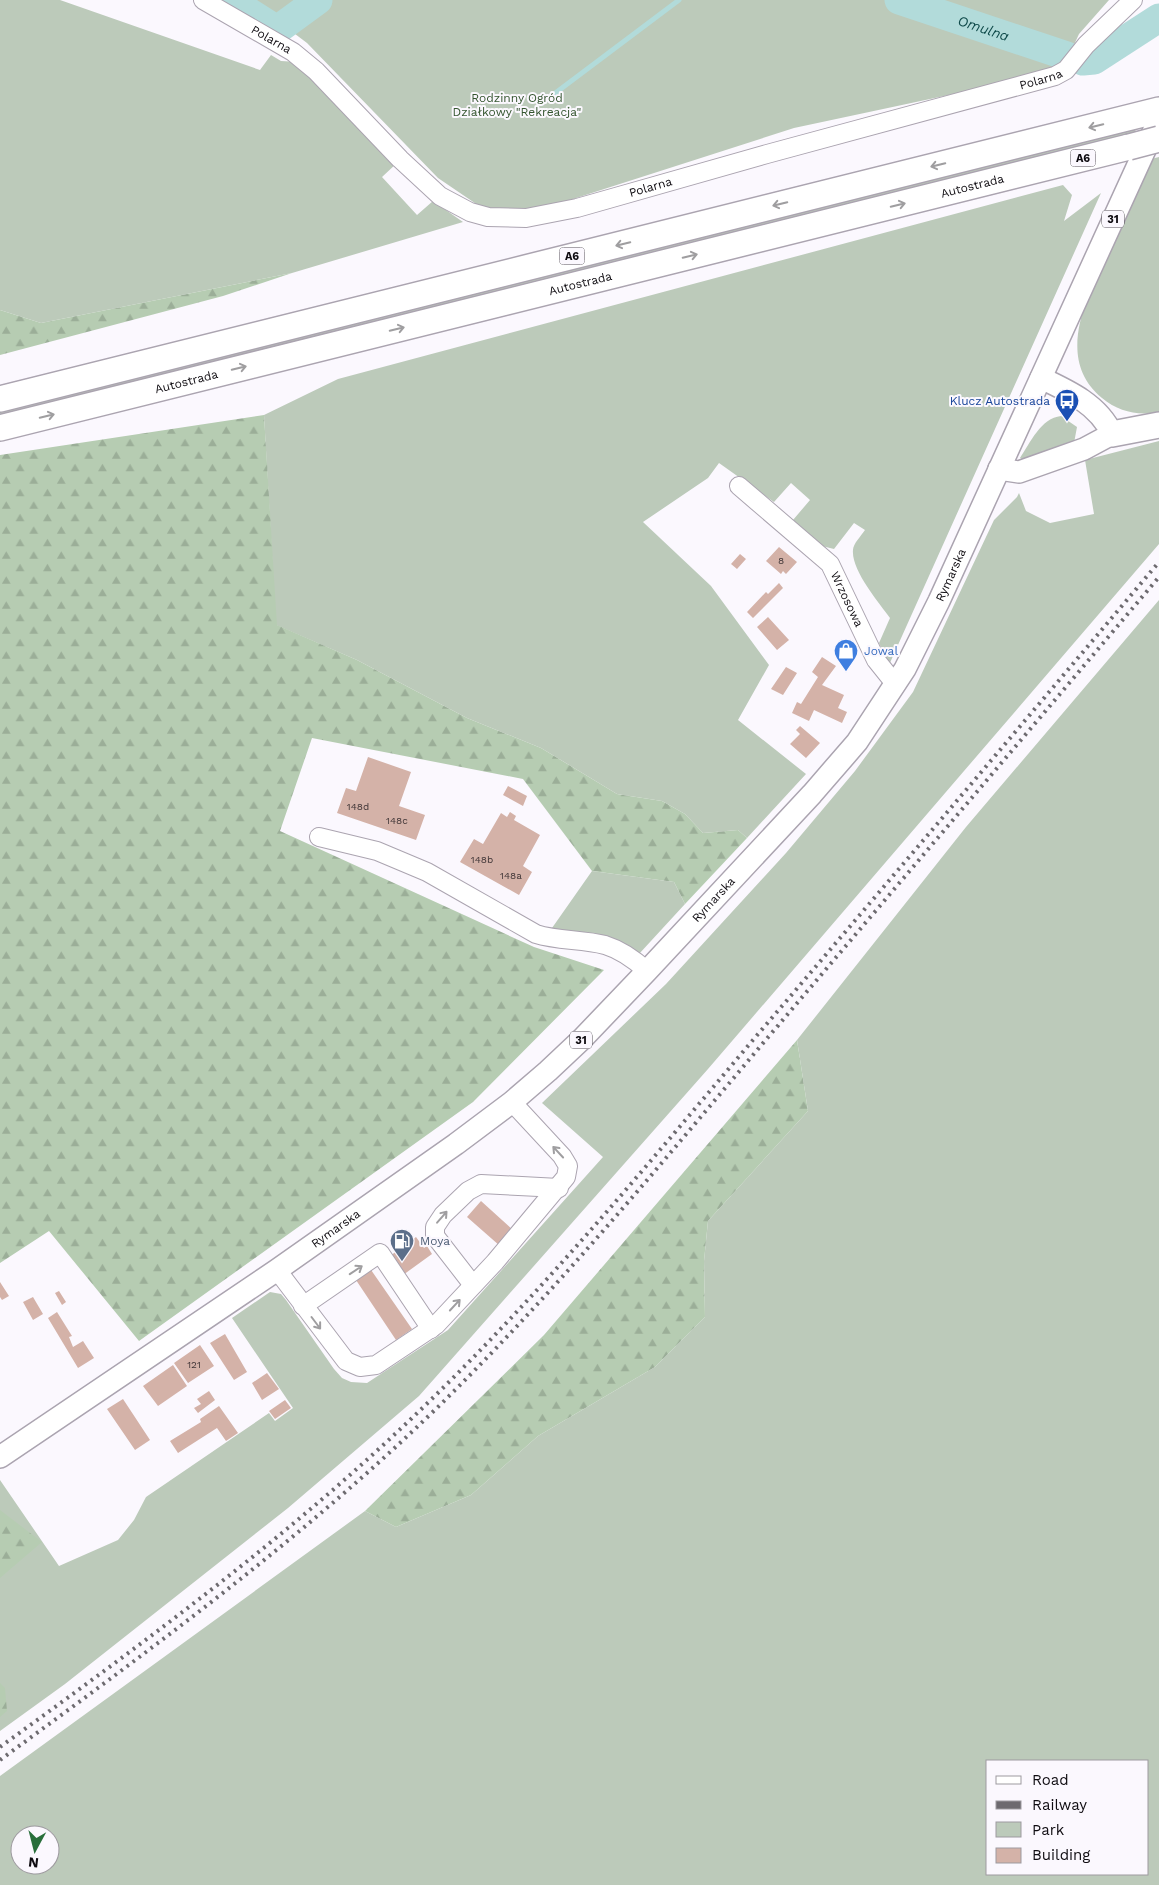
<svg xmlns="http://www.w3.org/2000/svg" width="1159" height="1885" viewBox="0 0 1159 1885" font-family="'Work Sans',sans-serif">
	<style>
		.green { fill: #bccaba; fill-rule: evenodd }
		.forest { fill: url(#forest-firs) }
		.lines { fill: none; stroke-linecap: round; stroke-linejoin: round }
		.stream { stroke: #b2dbda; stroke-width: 5 }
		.river { stroke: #b2dbda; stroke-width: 29 }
		.building { fill: #d4b2a8 }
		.minor-casing { stroke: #aba4b0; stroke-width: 20 }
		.major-casing { stroke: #aba4b0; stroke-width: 24 }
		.highway-casing { stroke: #aba4b0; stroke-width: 28 }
		.minor { stroke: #fff; stroke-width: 18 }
		.major { stroke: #fff; stroke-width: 21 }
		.highway { stroke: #fff; stroke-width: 25 }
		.rail { stroke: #6d6a6f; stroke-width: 4; stroke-dasharray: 2.5 5; stroke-linecap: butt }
		.highway-bridge-casing { stroke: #aba4b0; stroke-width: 28; stroke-linecap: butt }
		.highway-bridge { stroke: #fff; stroke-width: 25 }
		.oneway { stroke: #9f9ea0 }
		.labels { text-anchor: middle; stroke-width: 4; stroke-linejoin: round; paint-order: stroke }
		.number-label { font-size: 10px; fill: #403637 }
		.shield { fill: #fbf8fe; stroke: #565358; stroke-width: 1 }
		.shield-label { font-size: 11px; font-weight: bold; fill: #0f0c11 }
		.street-label { font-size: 12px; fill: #0f0c11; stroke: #fbf8fe }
		.park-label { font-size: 12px; fill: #33542e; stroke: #fbf8fe }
		.transit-label { font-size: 12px; fill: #164399; stroke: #fbf8fe; text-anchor: end }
		.shop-label { font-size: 12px; fill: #366cbe; stroke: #fbf8fe; text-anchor: start }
		.service-label { font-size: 12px; fill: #4e5e75; stroke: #fbf8fe; text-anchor: start }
		.water-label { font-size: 14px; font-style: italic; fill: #0f4a4a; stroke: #fbf8fe }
	</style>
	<defs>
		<pattern id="forest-firs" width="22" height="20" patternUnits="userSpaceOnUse" patternTransform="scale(1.25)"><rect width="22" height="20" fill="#b6ccb2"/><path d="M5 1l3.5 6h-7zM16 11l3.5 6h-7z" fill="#9bae98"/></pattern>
	</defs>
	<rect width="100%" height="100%" fill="#fbf8fe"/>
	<path class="green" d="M 0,0 L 60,0 L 260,70 L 271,55 L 281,61 L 298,62 L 397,163 L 382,177 L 417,215 L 433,201 L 463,222 L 292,273 L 41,323 L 0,310 Z
		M 250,0 L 1109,0 L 1079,34 L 1067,60 L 1043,75 L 794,128 L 545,208 L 488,212 L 438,178 L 307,43 Z
		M 1137,127 L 1133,136 L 0,418 L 0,407 Z
		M 1159,157 L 1159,412 C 1138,416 1119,412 1102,398 C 1052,357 1090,291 1111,245 C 1124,216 1138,188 1151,159 Z
		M 1063,185 L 1072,195 L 1064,221 L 1101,193 L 889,665 L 879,643 L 890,618 C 879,603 851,570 853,550 C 853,544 861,536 865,530 L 854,523 L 834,549 L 822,546 L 793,520 L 810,500 L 791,483 L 774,502 L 719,463 L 708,478 L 643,522 L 711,586 L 769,665 L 738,720 L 806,774 L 747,838 L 738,830 L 703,833 L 685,814 L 662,801 L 617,794 L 541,748 L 467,718 L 357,660 L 276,625 L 264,415 L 338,379 Z
		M 1061,416 L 1077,427 L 1074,443 L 1024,460 L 1020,458 C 1030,443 1041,418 1061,416 Z
		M 1159,441 L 1159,544 L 708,1069 L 419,1396 L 288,1508 L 65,1684 L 0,1731 L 0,1480 L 59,1566 L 118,1540 L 134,1520 L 146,1497 L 269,1413 L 275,1421 L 293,1408 L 232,1318 L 270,1292 L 281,1294 L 286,1300 L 334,1369 L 342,1378 L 351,1382 L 367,1383 L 448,1330 L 603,1157 L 542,1103 L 666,984 L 786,853 L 855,771 L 913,692 L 994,520 L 1017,497 L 1019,493 L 1026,511 L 1050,523 L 1094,514 L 1085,460 Z
		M 1159,600 L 1159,1885 L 0,1885 L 0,1776 L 365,1511 L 396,1527 L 471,1495 L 538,1436 L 655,1367 L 705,1317 L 704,1261 L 708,1221 L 808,1111 L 797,1040 L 966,827 ZM 988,1761 L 1148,1761 L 1148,1874 L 988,1874 ZM 20,1835 L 50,1835 L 50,1865 L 20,1865 Z
		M 592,871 L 674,882 L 685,904 L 639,954 L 552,928 Z"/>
	<path class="forest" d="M 292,273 L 223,296 L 0,355 L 0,310 L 41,323 Z
		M 264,415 L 277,625 L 357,660 L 467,718 L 541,748 L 617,794 L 662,801 L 685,814 L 703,833 L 738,830 L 747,838 L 685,904 L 674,882 L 592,871 L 523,779 L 312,738 L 280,831 L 534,947 L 604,970 L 473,1102 L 139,1341 L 49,1231 L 0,1263 L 0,455 Z
		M 797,1040 L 808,1111 L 708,1221 L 704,1261 L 705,1317 L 655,1367 L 538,1436 L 471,1495 L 396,1527 L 365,1511 L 544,1335 Z
		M 0,1510 L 42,1542 L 0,1578 Z
		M 0,1683 L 5,1688 L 7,1711 L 0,1717 Z"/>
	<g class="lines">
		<path class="stream" d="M 542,103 L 679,0"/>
		<g class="river">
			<path d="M 230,0 L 277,30 L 318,0"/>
			<path id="s1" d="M 899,0 L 1067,56"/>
			<path d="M 1083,61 L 1094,60 L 1159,18"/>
		</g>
	</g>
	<path class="building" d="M 779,547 L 797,562 L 786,574 L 783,571 L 781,574 L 766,561 Z
		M 740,554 L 746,559 L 737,569 L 731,564 Z
		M 779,583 L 783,588 L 753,618 L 747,612 L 766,592 L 768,594 Z
		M 768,617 L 789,640 L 777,650 L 757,627 Z
		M 822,657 L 836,666 L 822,685 L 844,695 L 838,708 L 847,712 L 842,723 L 814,710 L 809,721 L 792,713 L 797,702 L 801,704 L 818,677 L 812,672 Z
		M 786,667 L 797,673 L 783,695 L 771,689 Z
		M 800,726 L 820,743 L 806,758 L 790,744 L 800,734 L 796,730 Z
		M 368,757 L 411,772 L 399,806 L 425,815 L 416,840 L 337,813 L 346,788 L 356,791 Z
		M 508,786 L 527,796 L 523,806 L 503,795 Z
		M 510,812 L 516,816 L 514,820 L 540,835 L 523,866 L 532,872 L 519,895 L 460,862 L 474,839 L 483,844 L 501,813 L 507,817 Z
		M 481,1201 L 514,1231 L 500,1246 L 467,1217 Z
		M 416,1237 L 424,1248 L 427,1246 L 432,1254 L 403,1275 L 390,1256 Z
		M 369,1267 L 412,1329 L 396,1340 L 354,1277 Z
		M 0,1282 L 9,1296 L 2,1300 L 0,1297 Z
		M 59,1291 L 66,1302 L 62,1305 L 55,1293 Z
		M 33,1297 L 43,1314 L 33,1320 L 23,1302 Z
		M 57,1312 L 72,1336 L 69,1337 L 73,1347 L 83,1341 L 94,1358 L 78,1368 L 48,1318 Z
		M 225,1334 L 247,1372 L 234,1380 L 210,1343 Z
		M 200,1345 L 214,1366 L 188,1383 L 174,1363 Z
		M 173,1365 L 187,1386 L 158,1406 L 143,1386 Z
		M 267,1373 L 279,1389 L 262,1400 L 252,1383 Z
		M 209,1391 L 215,1400 L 198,1413 L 194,1408 L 201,1404 L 197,1399 Z
		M 123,1399 L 150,1440 L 135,1450 L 107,1409 Z
		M 285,1400 L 291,1408 L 275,1419 L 269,1411 Z
		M 219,1406 L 238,1433 L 226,1441 L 217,1428 L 178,1453 L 170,1441 L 201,1422 L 200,1419 Z"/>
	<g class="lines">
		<defs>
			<g id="minor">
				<path id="s2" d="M 203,0 L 293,52 L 316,71 L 400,159 L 440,196 L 470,212 L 488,217 L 526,218 L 577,208 L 767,154 L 1055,76 L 1066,70 L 1086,45 L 1133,0"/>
				<path id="s3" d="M 739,486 L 830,564 L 876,660 L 896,685"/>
				<path d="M 319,837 L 377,851 L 427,872 L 536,934 C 558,941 582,939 605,945 C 621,950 635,960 647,971"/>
				<path d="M 277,1270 L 346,1361 L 360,1367 L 376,1365 L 436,1325 L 495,1262 L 566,1177 L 568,1166 L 562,1156 L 512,1102"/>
				<path d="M 473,1285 L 435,1236 L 435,1227 L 443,1215 L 468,1191 L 481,1184 L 559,1188"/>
				<path d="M 303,1306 L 380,1253 L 431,1329"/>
			</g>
			<g id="major">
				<path d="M 999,469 L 1019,472 L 1084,449 L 1112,434 C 1099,405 1069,391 1041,378"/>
				<path id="s4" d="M 0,1457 L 277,1270 L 456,1144 L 512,1102 L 548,1071 L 582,1039 L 647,971 L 812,794 L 857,742 L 905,669 L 939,601 L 1159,119"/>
			</g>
			<g id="highway">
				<path d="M 0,399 L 1159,110"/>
				<path id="s5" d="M 0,428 L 1129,147"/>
				<path d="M 1112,434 L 1159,425"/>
			</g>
		</defs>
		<use href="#minor" class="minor-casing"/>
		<use href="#major" class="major-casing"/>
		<use href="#highway" class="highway-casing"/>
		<use href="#minor" class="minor"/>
		<use href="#major" class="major"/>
		<use href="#highway" class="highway"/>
		<path class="rail" d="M 0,1747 C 142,1644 284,1540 411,1419 C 535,1301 643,1170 753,1040 C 889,881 1024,722 1159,562
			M 0,1760 C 153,1648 306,1536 442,1403 C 557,1290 660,1165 764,1042 C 896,887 1028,732 1159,577"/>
		<defs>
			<path id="highway-bridge" d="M 1129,147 L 1159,139"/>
		</defs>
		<use href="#highway-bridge" class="highway-bridge-casing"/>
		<use href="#highway-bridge" class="highway-bridge"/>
	</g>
	<defs><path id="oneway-shaft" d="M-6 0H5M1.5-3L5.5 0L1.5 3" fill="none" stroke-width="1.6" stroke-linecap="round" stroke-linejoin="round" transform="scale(1.25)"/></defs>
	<g class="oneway">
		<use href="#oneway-shaft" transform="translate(1096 126) rotate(166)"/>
		<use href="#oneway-shaft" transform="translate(938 165) rotate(166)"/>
		<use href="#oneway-shaft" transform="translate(780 204) rotate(166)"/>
		<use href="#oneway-shaft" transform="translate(898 205) rotate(-14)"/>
		<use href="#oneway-shaft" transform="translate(623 244) rotate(166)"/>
		<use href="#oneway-shaft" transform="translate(690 256) rotate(-14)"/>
		<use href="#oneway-shaft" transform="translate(397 329) rotate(-14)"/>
		<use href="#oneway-shaft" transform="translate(239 368) rotate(-14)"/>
		<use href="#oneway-shaft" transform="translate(47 416) rotate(-14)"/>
		<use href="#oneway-shaft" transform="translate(558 1152) rotate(-133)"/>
		<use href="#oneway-shaft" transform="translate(442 1217) rotate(-49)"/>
		<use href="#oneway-shaft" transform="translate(356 1270) rotate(-34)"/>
		<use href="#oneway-shaft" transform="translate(455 1305) rotate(-47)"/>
		<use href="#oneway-shaft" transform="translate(316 1323) rotate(53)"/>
	</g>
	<defs>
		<symbol id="bus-pin" viewBox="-11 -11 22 30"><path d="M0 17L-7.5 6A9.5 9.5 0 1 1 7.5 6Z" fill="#1a4fb4" stroke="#fbf8fe"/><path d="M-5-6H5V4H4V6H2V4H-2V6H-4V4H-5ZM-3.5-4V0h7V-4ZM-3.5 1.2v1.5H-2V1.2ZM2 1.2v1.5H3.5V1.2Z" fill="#fff"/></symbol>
		<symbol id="shop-pin" viewBox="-11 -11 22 30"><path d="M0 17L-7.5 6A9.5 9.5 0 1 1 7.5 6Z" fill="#3f7fe0" stroke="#fbf8fe"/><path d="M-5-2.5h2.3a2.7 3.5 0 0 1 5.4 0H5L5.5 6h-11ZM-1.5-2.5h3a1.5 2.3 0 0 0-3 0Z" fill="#fff"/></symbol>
		<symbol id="fuel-pin" viewBox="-11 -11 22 30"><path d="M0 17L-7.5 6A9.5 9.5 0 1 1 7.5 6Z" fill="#5c6f8a" stroke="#fbf8fe"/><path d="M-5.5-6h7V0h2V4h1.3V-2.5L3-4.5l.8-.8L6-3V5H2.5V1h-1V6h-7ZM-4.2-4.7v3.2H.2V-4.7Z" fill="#fff"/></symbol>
	</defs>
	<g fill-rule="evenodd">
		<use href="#bus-pin" x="1053" y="387" width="28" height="38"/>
		<use href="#shop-pin" x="832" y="637" width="28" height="38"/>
		<use href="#fuel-pin" x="388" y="1227" width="28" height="38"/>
	</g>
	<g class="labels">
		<g class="number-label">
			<text x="781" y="564">8</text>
			<text x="358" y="810">148d</text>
			<text x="397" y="824">148c</text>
			<text x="482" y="863">148b</text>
			<text x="511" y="879">148a</text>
			<text x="194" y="1368">121</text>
		</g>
		<g class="shield">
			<rect x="1070.5" y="149.5" width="25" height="17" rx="4"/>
			<rect x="1102" y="210.5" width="22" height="17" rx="4"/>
			<rect x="559.5" y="247.5" width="25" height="17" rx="4"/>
			<rect x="570" y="1031.5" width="22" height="17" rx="4"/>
		</g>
		<g class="shield-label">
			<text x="1083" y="162">A6</text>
			<text x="1113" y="223">31</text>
			<text x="572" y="260">A6</text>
			<text x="581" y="1044">31</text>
		</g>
		<g class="street-label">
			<text dy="4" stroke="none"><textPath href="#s2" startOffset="79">Polarna</textPath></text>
			<text dy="4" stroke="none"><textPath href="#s2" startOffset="934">Polarna</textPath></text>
			<text dy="4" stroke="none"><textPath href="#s5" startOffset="1002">Autostrada</textPath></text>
			<text dy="4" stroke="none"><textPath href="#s2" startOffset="529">Polarna</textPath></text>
			<text dy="4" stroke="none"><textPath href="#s5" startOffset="598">Autostrada</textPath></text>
			<text dy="4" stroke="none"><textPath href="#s5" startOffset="192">Autostrada</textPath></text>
			<text dy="4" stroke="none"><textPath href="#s4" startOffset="1314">Rymarska</textPath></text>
			<text dy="4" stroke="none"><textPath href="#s3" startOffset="159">Wrzosowa</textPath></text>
			<text dy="4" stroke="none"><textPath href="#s4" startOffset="909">Rymarska</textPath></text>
			<text dy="4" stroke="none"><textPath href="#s4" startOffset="406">Rymarska</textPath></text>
		</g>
		<g class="park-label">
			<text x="517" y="102">Rodzinny Ogród<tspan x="517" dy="14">Działkowy "Rekreacja"</tspan></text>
		</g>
		<g class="transit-label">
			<text x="1050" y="405">Klucz Autostrada</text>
		</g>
		<g class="shop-label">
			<text x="864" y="655">Jowal</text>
		</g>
		<g class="service-label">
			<text x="420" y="1245">Moya</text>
		</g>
		<g class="water-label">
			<text dy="5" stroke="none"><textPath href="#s1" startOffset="89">Omulna</textPath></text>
		</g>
	</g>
	<rect x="986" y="1760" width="162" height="115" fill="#fbf8fe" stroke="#9d9a9f"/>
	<rect x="996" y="1776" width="25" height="8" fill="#ffffff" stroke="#9d9a9f"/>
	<text x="1032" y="1785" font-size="15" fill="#0f0c11">Road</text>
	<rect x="996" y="1801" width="25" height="8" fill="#6d6a6f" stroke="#9d9a9f"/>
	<text x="1032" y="1810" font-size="15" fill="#0f0c11">Railway</text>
	<rect x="996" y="1822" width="25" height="15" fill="#bccaba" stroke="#9d9a9f"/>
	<text x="1032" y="1835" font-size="15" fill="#0f0c11">Park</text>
	<rect x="996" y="1848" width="25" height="15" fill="#d4b2a8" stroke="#9d9a9f"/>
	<text x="1032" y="1860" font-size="15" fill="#0f0c11">Building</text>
	<g transform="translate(35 1850) rotate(187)"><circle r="24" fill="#fbf8fe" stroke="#9d9a9f"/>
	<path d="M0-4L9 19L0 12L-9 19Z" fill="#296f3b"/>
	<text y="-8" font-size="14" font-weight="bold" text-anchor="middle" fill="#0f0c11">N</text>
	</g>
</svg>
